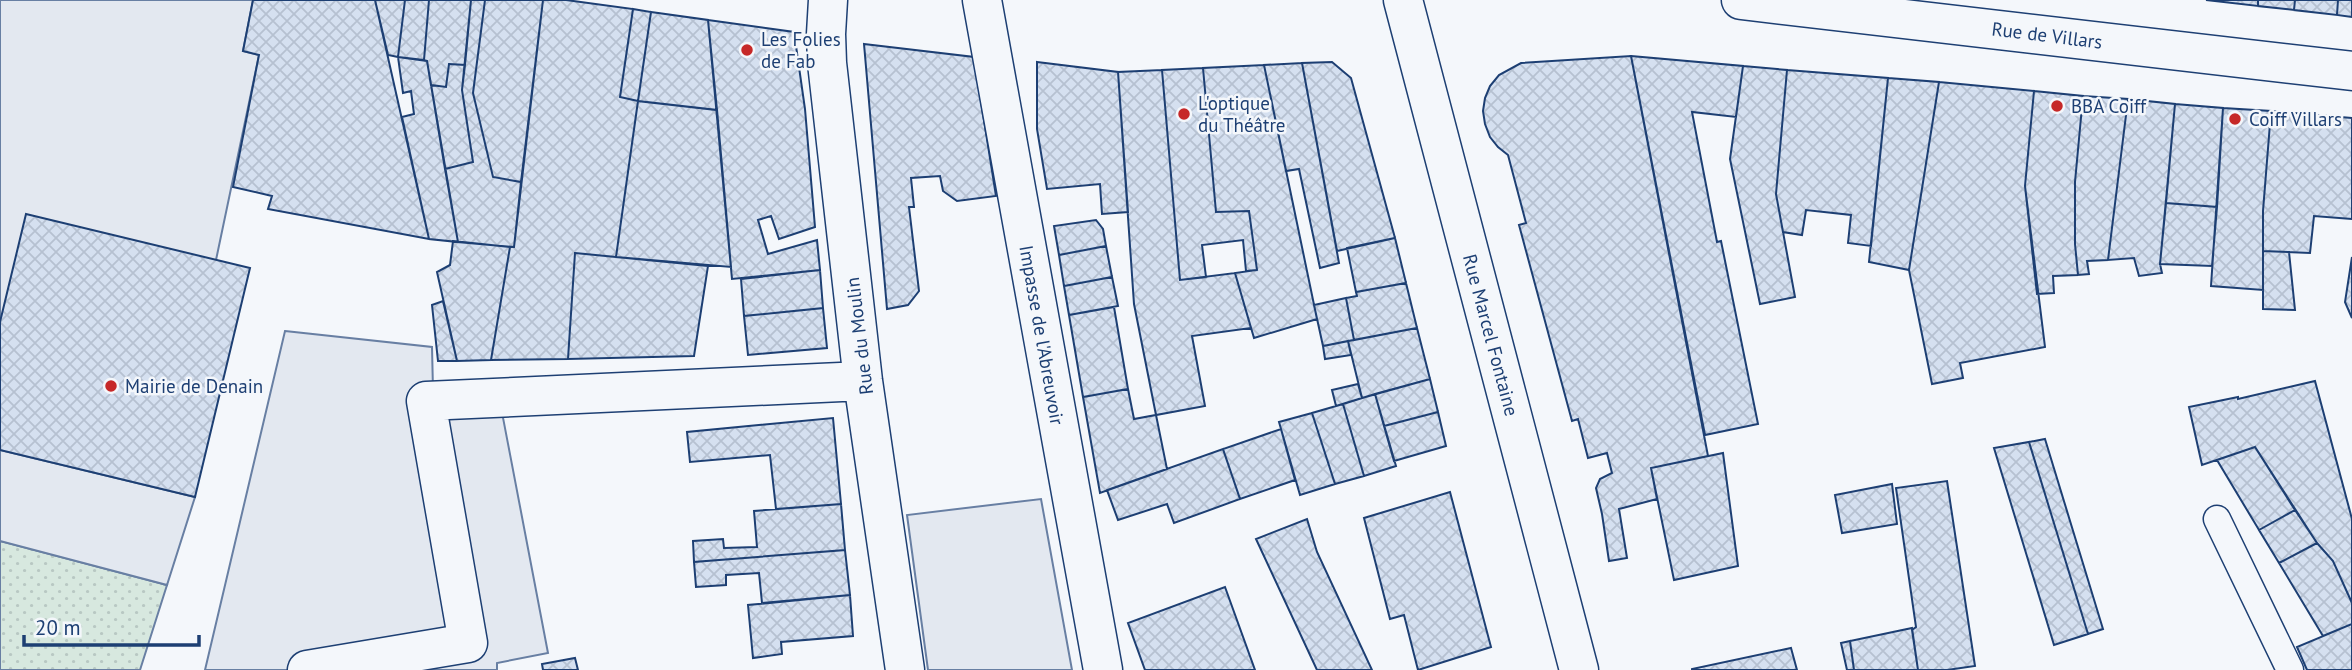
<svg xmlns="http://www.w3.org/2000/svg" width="2352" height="670" viewBox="0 0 2352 670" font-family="'PT Sans',sans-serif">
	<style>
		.grass { fill: url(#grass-dots); stroke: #687fa3; stroke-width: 2 }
		.parking { fill: #e3e8f0; stroke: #687fa3; stroke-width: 2 }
		.building { fill: url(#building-cross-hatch); stroke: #1d3f73; stroke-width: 2 }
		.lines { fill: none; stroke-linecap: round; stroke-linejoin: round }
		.service-casing { stroke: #1d3f73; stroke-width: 29 }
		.minor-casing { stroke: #1d3f73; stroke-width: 41 }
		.tertiary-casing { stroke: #1d3f73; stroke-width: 41 }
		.service { stroke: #f4f7fb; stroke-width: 26 }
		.minor { stroke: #f4f7fb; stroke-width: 38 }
		.tertiary { stroke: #f4f7fb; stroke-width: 38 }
		.poi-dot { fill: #c62828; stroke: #f4f7fb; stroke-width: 2.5 }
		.labels { text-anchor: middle; stroke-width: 5; stroke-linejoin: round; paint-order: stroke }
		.street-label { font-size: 19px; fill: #1d3f73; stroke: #f4f7fb }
		.poi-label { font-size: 19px; fill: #1d3f73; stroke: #f4f7fb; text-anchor: start }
	</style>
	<defs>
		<pattern id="grass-dots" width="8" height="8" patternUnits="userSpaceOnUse" patternTransform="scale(1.75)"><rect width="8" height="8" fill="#d7e8df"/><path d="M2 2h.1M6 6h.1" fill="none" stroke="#b8c8c3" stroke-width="1.8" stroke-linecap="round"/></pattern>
		<pattern id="building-cross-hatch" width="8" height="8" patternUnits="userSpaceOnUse" patternTransform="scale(1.75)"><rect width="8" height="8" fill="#d5e0f0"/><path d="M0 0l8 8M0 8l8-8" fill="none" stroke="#b6c1d1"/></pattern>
	</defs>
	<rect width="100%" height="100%" fill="#f4f7fb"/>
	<path class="grass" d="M 0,541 L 167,585 L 140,670 L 0,670 Z"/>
	<path class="parking" d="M 0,0 L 253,0 L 243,51 L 259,55 L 216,260 L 0,322 Z
		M 285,331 L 432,347 L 433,390 L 496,381 L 548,653 L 497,663 L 497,670 L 205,670 Z
		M 0,450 L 195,497 L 167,585 L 0,541 Z
		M 1041,499 L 1072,670 L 928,670 L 907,515 Z"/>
	<path class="building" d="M 253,0 L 375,0 L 429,239 L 268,209 L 272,196 L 233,187 L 259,55 L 243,51 Z
		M 375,0 L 405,0 L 398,57 L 388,55 Z
		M 405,0 L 429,0 L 424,60 L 398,57 Z
		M 429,0 L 471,0 L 465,65 L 449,64 L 446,87 L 431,85 L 427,61 L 424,60 Z
		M 471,0 L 485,0 L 473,93 L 493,177 L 521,182 L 514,247 L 458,242 L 445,169 L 473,162 L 462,90 Z
		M 485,0 L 543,0 L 521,182 L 493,177 L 473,93 Z
		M 543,0 L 566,0 L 633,9 L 620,97 L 638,101 L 616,257 L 575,253 L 568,359 L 491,360 L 510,247 L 514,247 Z
		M 2206,0 L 2258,0 L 2258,6 Z
		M 2258,0 L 2295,0 L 2294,10 L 2258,6 Z
		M 2295,0 L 2338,0 L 2337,15 L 2294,10 Z
		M 2338,0 L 2352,0 L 2352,17 L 2337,15 Z
		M 633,9 L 651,12 L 638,101 L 620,97 Z
		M 651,12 L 708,20 L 717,110 L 638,101 Z
		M 708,20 L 794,32 L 805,109 L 815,227 L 779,239 L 771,216 L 758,220 L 768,254 L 817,240 L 820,270 L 732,279 Z
		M 864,44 L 974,57 L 996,196 L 957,201 L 943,191 L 940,176 L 911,178 L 914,207 L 909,207 L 919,291 L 908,305 L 887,309 Z
		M 1631,56 L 1708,456 L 1651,468 L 1657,499 L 1619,509 L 1627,558 L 1609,561 L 1602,514 L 1596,488 L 1600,479 L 1612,473 L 1607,453 L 1588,458 L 1578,419 L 1572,421 L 1519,225 L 1526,223 L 1508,155 L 1498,147 L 1490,137 L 1485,124 L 1483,111 L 1485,98 L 1490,86 L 1499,75 L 1521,63 Z
		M 1631,56 L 1743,66 L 1736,117 L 1692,112 L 1717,242 L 1721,241 L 1758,424 L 1705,435 Z
		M 398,57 L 427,61 L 458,242 L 429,239 L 402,117 L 414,114 L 411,91 L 403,93 Z
		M 1037,62 L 1118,72 L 1128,212 L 1102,214 L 1100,184 L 1047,189 L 1037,129 Z
		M 1332,62 L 1351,78 L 1395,238 L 1337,251 L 1302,63 Z
		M 1302,63 L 1339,263 L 1320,268 L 1299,169 L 1286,171 L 1264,65 Z
		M 449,64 L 465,65 L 462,90 L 473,162 L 445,169 L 431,85 L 446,87 Z
		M 1264,65 L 1317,319 L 1254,338 L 1235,273 L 1257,270 L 1249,211 L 1216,212 L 1203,68 Z
		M 1743,66 L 1787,70 L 1776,194 L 1795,297 L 1760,304 L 1730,159 Z
		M 1203,68 L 1216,212 L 1249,211 L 1257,270 L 1246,271 L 1243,240 L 1202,245 L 1206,277 L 1180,280 L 1162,70 Z
		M 1162,70 L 1180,280 L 1235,273 L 1251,328 L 1192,336 L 1205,406 L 1156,415 L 1134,304 L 1118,72 Z
		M 1787,70 L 1888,78 L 1871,246 L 1848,243 L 1851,215 L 1806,210 L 1802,235 L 1783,232 L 1776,194 Z
		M 1888,78 L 1939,82 L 1909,270 L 1869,262 Z
		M 1939,82 L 2034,91 L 2025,186 L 2045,347 L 1960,363 L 1963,378 L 1932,384 L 1909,270 Z
		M 2034,91 L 2083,96 L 2075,182 L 2075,244 L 2078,275 L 2053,276 L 2054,293 L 2037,294 L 2025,186 Z
		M 2083,96 L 2128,99 L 2108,260 L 2087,261 L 2089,274 L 2078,275 L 2075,244 L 2075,182 Z
		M 2128,99 L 2175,104 L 2160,264 L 2162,273 L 2139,276 L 2134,258 L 2108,260 Z
		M 638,101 L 717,110 L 731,267 L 616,257 Z
		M 2175,104 L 2223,108 L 2217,207 L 2166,203 Z
		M 2223,108 L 2271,111 L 2263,211 L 2263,290 L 2211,286 Z
		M 2271,111 L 2352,118 L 2352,219 L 2314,216 L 2310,253 L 2263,251 L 2263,211 Z
		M 2166,203 L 2217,207 L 2212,266 L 2160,264 Z
		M 26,214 L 250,268 L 195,497 L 0,450 L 0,322 Z
		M 1096,220 L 1103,229 L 1106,246 L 1059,255 L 1054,226 Z
		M 1395,238 L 1406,283 L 1356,292 L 1347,248 Z
		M 453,241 L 510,247 L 491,360 L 457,361 L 437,272 L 450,265 Z
		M 1106,246 L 1112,277 L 1064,286 L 1059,255 Z
		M 2263,251 L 2289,252 L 2295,310 L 2263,309 Z
		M 575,253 L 708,266 L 694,356 L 568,359 Z
		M 2352,257 L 2352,318 L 2345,302 Z
		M 820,270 L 823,308 L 744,316 L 741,279 Z
		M 1112,277 L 1118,306 L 1069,315 L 1064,286 Z
		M 1406,283 L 1417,328 L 1354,340 L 1346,298 L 1357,296 L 1356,292 Z
		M 1346,298 L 1354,340 L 1323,346 L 1314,305 Z
		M 443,301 L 457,361 L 438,361 L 432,305 Z
		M 1114,307 L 1128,389 L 1083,397 L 1069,315 Z
		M 823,308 L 827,348 L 748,355 L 744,316 Z
		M 1417,328 L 1430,379 L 1362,398 L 1348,341 Z
		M 1348,341 L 1351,355 L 1325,359 L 1323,346 Z
		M 1430,379 L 1438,412 L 1384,426 L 1375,394 Z
		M 2315,381 L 2352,519 L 2352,603 L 2333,561 L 2317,543 L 2255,447 L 2202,465 L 2189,407 L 2238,397 L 2238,399 Z
		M 1358,384 L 1362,398 L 1336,406 L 1332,390 Z
		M 1128,389 L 1134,419 L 1156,415 L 1167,469 L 1100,493 L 1083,397 Z
		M 1375,394 L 1396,466 L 1364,476 L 1343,404 Z
		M 1343,404 L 1364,476 L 1335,484 L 1312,413 Z
		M 1438,412 L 1446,446 L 1394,461 L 1384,426 Z
		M 1312,413 L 1335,484 L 1300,495 L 1279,422 Z
		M 833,418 L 841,504 L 776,509 L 770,455 L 690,462 L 687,432 Z
		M 1281,429 L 1295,480 L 1240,499 L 1223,449 Z
		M 2045,439 L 2103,629 L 2088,634 L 2029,442 Z
		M 2029,442 L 2088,634 L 2054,645 L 1994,448 Z
		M 2255,447 L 2295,510 L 2259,530 L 2217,460 Z
		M 1223,449 L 1240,499 L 1174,523 L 1167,504 L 1118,520 L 1107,490 Z
		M 1723,453 L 1738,566 L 1674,580 L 1651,468 Z
		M 1947,481 L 1975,666 L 1947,670 L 1918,670 L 1912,630 L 1916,627 L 1896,488 Z
		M 1892,484 L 1897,524 L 1842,533 L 1835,495 Z
		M 1450,492 L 1491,647 L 1418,670 L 1404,615 L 1390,619 L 1364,518 Z
		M 841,504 L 845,550 L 694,562 L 693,541 L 723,539 L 724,548 L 757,547 L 754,511 Z
		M 2295,510 L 2317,543 L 2279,563 L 2259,530 Z
		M 1307,519 L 1317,552 L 1372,670 L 1317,670 L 1256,539 Z
		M 2317,543 L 2333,561 L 2352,603 L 2352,624 L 2323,636 L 2279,563 Z
		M 845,550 L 850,595 L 762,603 L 759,573 L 726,575 L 726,585 L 696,587 L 694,562 Z
		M 1225,587 L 1255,670 L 1145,670 L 1128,623 Z
		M 850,595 L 853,636 L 781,642 L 782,654 L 753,658 L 748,605 Z
		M 2352,624 L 2352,670 L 2307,670 L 2297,647 Z
		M 1912,628 L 1918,670 L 1854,670 L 1850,641 Z
		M 1850,641 L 1854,670 L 1847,670 L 1841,643 Z
		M 1791,648 L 1797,670 L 1692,670 L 1692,669 Z
		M 575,658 L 578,670 L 543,670 L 542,664 Z"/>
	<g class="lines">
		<defs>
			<path id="service" d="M 2217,519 L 2290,670"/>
			<path id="minor" d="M 828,0 L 826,34 L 827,63 L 863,381 L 905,670
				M 982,0 L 1103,670
				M 1403,0 L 1579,670
				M 307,670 L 468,643 L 426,401 L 863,381"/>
			<path id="tertiary" d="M 1741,0 L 2352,71"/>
		</defs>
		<use href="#service" class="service-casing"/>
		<use href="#minor" class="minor-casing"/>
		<use href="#tertiary" class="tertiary-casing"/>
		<use href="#service" class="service"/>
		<use href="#minor" class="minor"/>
		<use href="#tertiary" class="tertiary"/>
	</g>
	<g class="poi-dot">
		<circle cx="747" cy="50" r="7"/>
		<circle cx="2057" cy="106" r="7"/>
		<circle cx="1184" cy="114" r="7"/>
		<circle cx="2235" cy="119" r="7"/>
		<circle cx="111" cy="386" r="7"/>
	</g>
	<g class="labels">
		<g class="street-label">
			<text transform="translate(2047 35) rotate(7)" y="7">Rue de Villars</text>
			<text transform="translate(1042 335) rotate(80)" y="7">Impasse de l'Abreuvoir</text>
			<text transform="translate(1491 335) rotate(75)" y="7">Rue Marcel Fontaine</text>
			<text transform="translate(859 336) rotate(-97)" y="7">Rue du Moulin</text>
		</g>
		<g class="poi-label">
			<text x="761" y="46">Les Folies<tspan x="761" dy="22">de Fab</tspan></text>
			<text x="1198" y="110">L'optique<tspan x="1198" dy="22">du Théâtre</tspan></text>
			<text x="2071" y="113">BBA Coiff</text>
			<text x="2249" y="126">Coiff Villars</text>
			<text x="125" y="393">Mairie de Denain</text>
		</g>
	</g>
	<path d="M24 635v10h175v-10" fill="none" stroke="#1d3f73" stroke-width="3.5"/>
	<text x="35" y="635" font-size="21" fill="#1d3f73" stroke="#f4f7fb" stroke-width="5" paint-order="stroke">20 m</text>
</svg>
